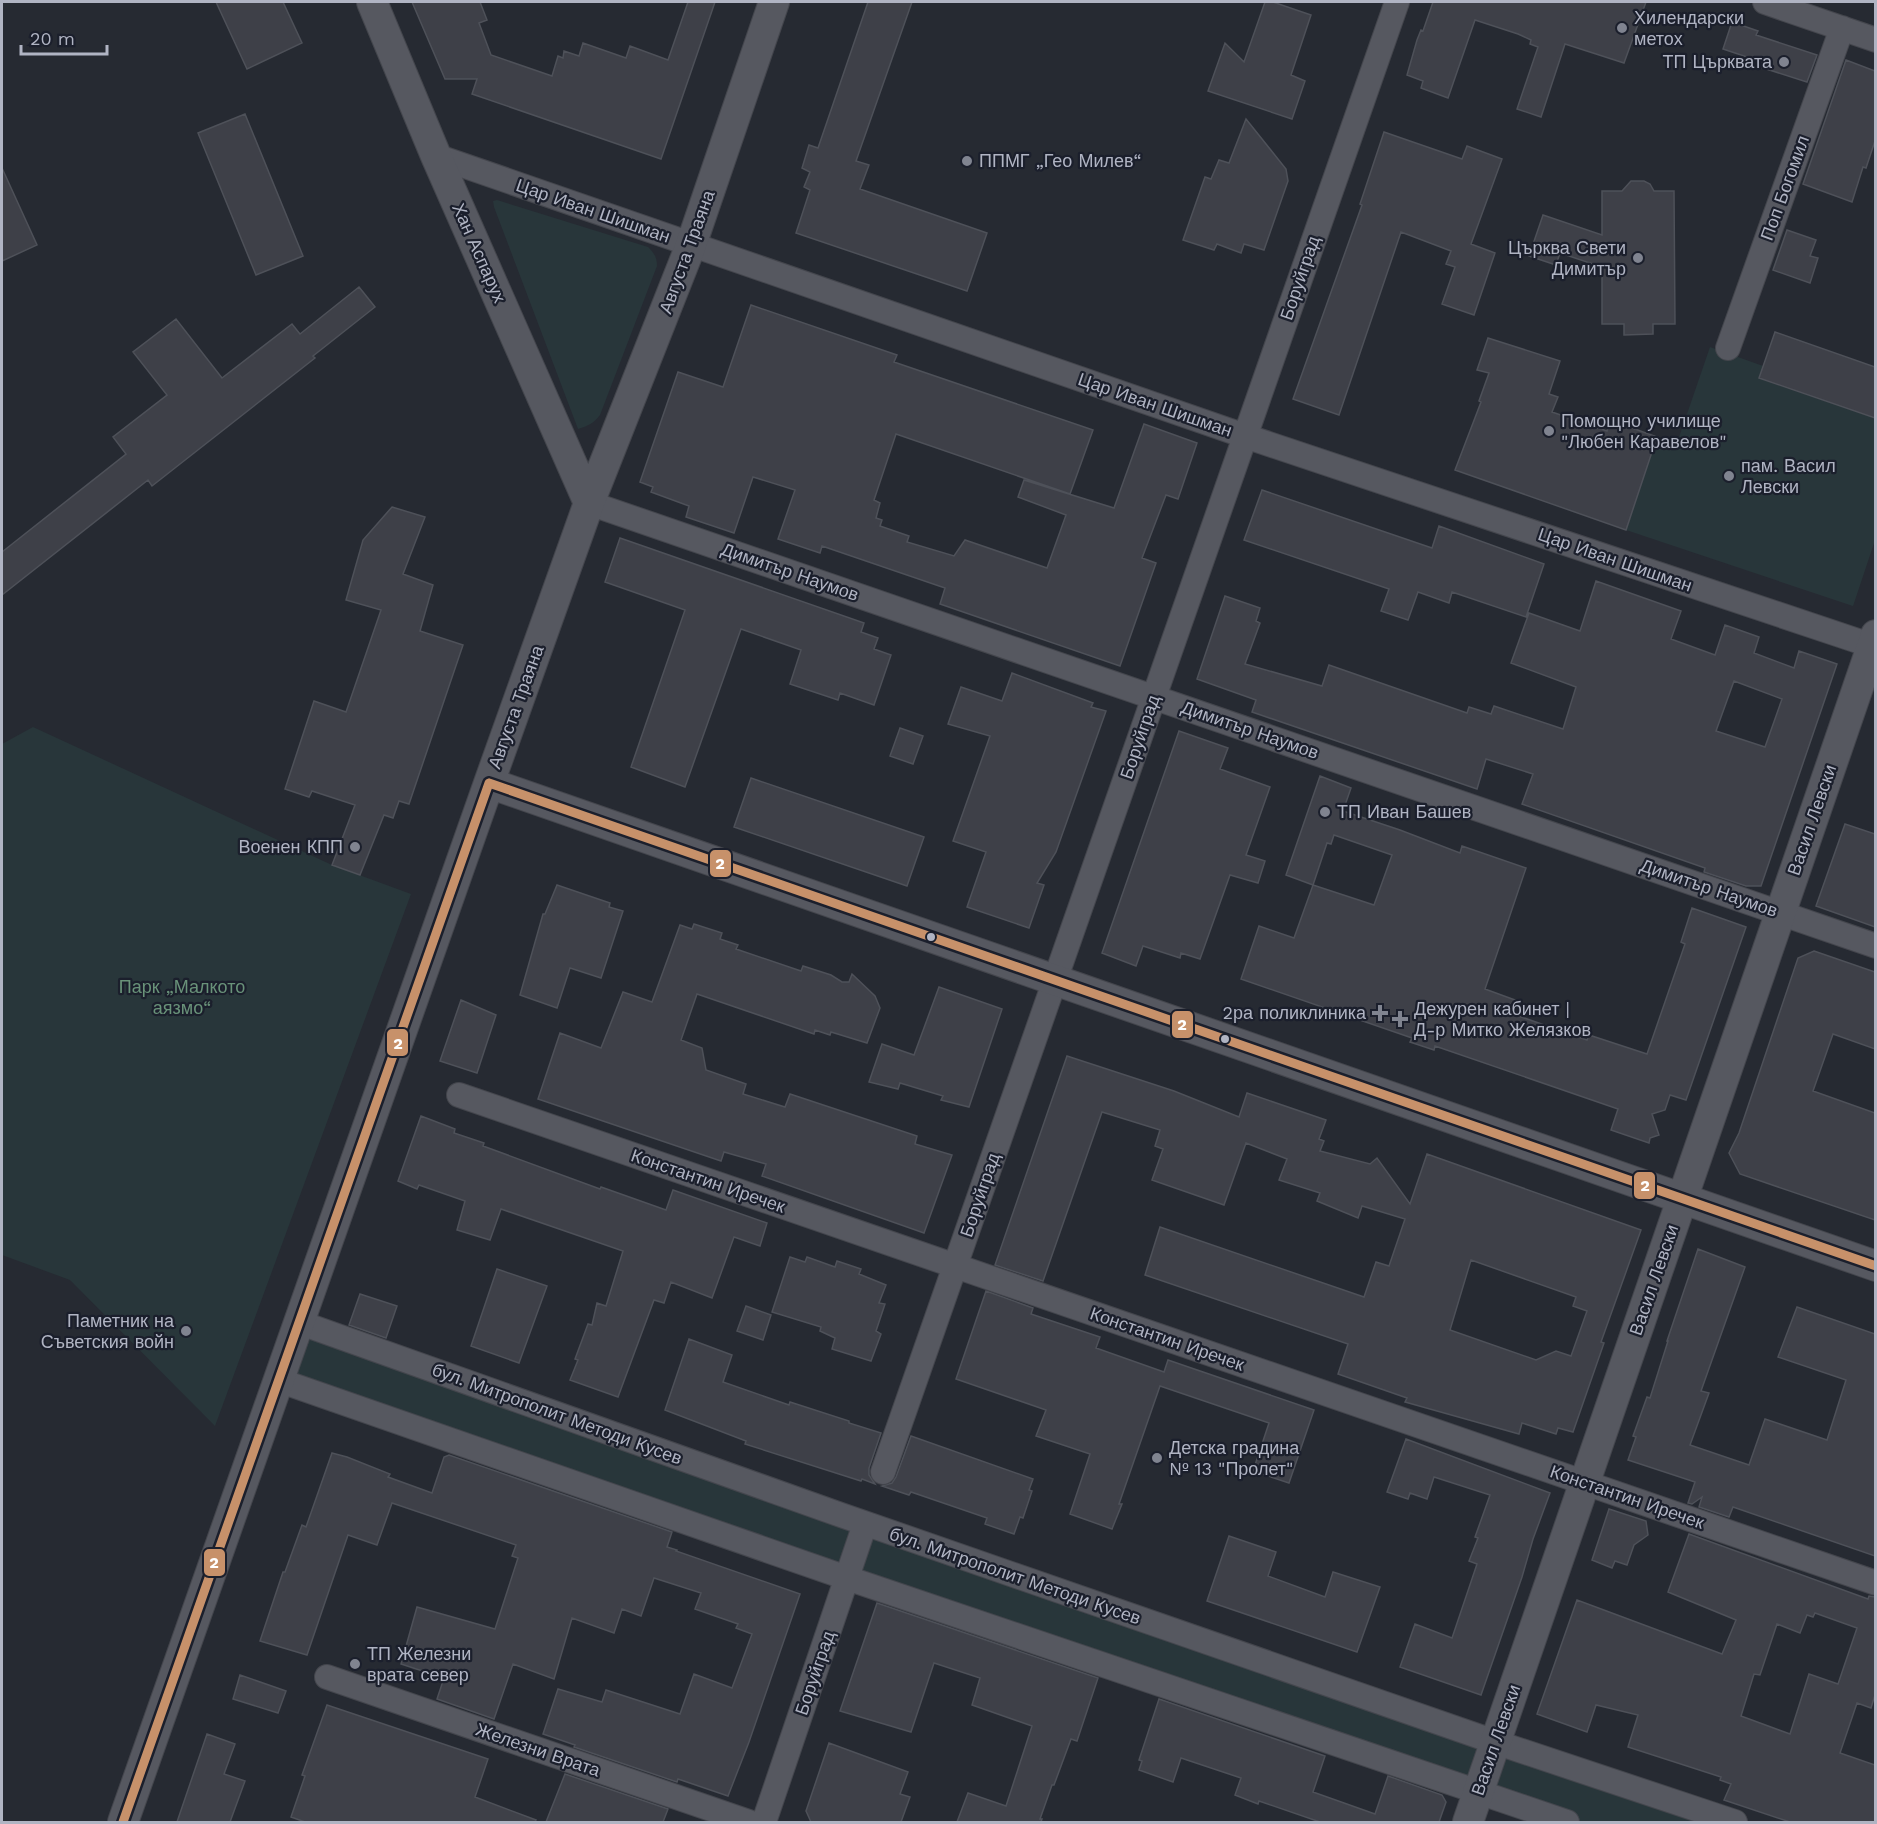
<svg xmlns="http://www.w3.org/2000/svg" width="1877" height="1824" viewBox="0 0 1877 1824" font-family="'Work Sans',sans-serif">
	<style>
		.green { fill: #28363a }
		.building { fill: #3e4048; stroke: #4e5159; stroke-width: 1.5; fill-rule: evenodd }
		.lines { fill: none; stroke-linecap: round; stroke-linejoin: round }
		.minor-casing { stroke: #44464d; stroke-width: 26 }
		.tertiary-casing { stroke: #44464d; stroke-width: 32 }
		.minor { stroke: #565860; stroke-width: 24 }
		.tertiary { stroke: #565860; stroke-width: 30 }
		.bus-1-casing { stroke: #1b1f2c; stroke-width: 14 }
		.bus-1 { stroke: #c7916a; stroke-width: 9 }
		.poi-dot { fill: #808490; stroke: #1b1f2c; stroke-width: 2 }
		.bus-dot { fill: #b0b4c3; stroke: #1b1f2c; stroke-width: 2 }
		.labels { text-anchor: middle; stroke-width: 4.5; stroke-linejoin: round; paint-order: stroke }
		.poi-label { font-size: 18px; fill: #b0b4c3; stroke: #1b1f2c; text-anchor: start }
		.street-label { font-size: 18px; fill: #b0b4c3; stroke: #1b1f2c }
		.park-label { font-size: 18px; fill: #699279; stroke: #1b1f2c }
		.line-badge { stroke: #1b1f2c; stroke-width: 2 }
		.badge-label { font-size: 16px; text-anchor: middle; font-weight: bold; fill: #fff }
	</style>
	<rect width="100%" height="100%" fill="#262a32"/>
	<path class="green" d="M 497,200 L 648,247 C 654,253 657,257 657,266 L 600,415 C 594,423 588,426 578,429 L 494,207 L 493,201 Z
		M 1710,347 L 1763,366 L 1760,379 L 1875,418 L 1875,540 L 1853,606 L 1626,530 L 1657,437 L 1677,443 Z
		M 33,727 L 332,865 L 411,894 L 215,1426 L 70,1280 L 2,1255 L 2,744 Z
		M 298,1322 L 1735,1822 L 1568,1822 L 278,1380 Z"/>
	<path class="building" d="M 216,2 L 283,2 L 302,43 L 247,69 Z
		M 412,2 L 480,2 L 487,20 L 479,23 L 491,55 L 552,76 L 558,56 L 563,58 L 564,51 L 579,56 L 583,43 L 626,58 L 630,46 L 668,60 L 688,2 L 715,2 L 661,159 L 472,94 L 477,79 L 445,79 Z
		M 868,2 L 912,2 L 856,161 L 869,165 L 860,189 L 987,233 L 967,291 L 796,233 L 810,190 L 804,187 L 810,172 L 802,168 L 809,145 L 818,148 Z
		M 1265,2 L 1273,2 L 1311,15 L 1291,75 L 1305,81 L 1292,119 L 1208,91 L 1225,43 L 1244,62 Z
		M 1433,2 L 1646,2 L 1624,63 L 1565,44 L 1541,117 L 1517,109 L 1538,47 L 1530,44 L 1531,40 L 1518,34 L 1475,20 L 1448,98 L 1421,88 L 1423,81 L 1407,75 L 1417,40 L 1421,30 L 1423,31 Z
		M 1732,22 L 1758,31 L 1756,35 L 1817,55 L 1807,82 L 1757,66 L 1759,61 L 1723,49 Z
		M 1846,60 L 1875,71 L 1875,141 L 1866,168 L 1863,167 L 1852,202 L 1803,184 Z
		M 245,114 L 303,256 L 256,275 L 198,133 Z
		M 1246,119 L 1286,169 L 1288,181 L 1264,250 L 1244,244 L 1241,253 L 1217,244 L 1214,250 L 1183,240 L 1205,177 L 1211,179 L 1219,160 L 1229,163 Z
		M 1384,132 L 1462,159 L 1467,146 L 1502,159 L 1471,244 L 1495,253 L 1474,315 L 1442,304 L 1455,267 L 1446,264 L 1451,251 L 1401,232 L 1339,415 L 1293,399 L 1362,205 L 1360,204 Z
		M 2,168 L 37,245 L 2,261 Z
		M 1631,181 L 1644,181 L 1650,184 L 1654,191 L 1674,191 L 1675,324 L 1653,324 L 1653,334 L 1624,335 L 1624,324 L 1602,324 L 1602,267 L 1560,253 L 1556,265 L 1529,256 L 1543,215 L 1602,235 L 1602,191 L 1622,191 Z
		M 1787,230 L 1816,240 L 1810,256 L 1818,258 L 1810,283 L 1773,270 Z
		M 359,287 L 375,307 L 313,356 L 315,358 L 152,486 L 148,480 L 2,595 L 2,552 L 126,454 L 113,437 L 167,395 L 133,352 L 176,319 L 222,378 L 292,324 L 300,334 Z
		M 751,305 L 897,355 L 894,362 L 1093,430 L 1070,494 L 896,434 L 874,500 L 880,503 L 876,518 L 882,520 L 880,526 L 909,536 L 907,542 L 954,556 L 965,540 L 1047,568 L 1066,515 L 1018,497 L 1024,480 L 1114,508 L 1144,424 L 1197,443 L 1178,499 L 1166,495 L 1142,558 L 1156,563 L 1120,666 L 940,604 L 945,588 L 822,546 L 820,553 L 778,539 L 795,490 L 753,477 L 734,533 L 686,517 L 689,506 L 651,492 L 653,487 L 640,482 L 678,372 L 723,387 Z
		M 1775,332 L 1875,367 L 1875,418 L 1759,378 Z
		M 1488,338 L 1560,361 L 1549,394 L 1558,397 L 1552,412 L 1607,431 L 1610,420 L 1657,437 L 1626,530 L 1455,470 L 1481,402 L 1479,401 L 1489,373 L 1477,370 Z
		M 1262,490 L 1432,548 L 1439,526 L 1544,564 L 1526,617 L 1452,592 L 1449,603 L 1418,592 L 1408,620 L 1381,611 L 1389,589 L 1244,540 Z
		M 392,507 L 425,517 L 403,574 L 433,585 L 420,631 L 463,645 L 409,804 L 399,801 L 393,818 L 384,815 L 360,875 L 332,865 L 355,805 L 312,791 L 309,797 L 285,789 L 314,701 L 346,712 L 381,610 L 346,600 L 363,540 Z
		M 620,538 L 864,623 L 861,632 L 878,638 L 874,649 L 891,655 L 874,705 L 840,693 L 838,700 L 790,684 L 801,650 L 741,629 L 685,787 L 631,767 L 685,610 L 605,582 Z
		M 1596,581 L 1681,611 L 1671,639 L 1715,655 L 1725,625 L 1759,637 L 1754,653 L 1794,668 L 1799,651 L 1837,664 L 1761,886 L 1746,886 L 1704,872 L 1705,868 L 1522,804 L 1533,774 L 1486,759 L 1477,789 L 1252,712 L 1256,700 L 1197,679 L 1225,596 L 1260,608 L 1256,621 L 1260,623 L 1245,664 L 1322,686 L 1329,665 L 1467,713 L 1469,707 L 1491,714 L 1494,706 L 1563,729 L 1576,687 L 1511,663 L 1529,613 L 1580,631 ZM 1734,681 L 1782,699 L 1765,747 L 1716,731 Z
		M 1012,673 L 1093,703 L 1091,707 L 1106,711 L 1056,852 L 1037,883 L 1044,885 L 1029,928 L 967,907 L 986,852 L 953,841 L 990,736 L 948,724 L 961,687 L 1002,701 Z
		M 900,728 L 923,736 L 913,764 L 890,756 Z
		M 1179,731 L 1228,748 L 1220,769 L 1270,787 L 1246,855 L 1265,861 L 1258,883 L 1230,875 L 1200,959 L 1181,953 L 1180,958 L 1143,946 L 1136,966 L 1102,953 Z
		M 1320,776 L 1351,788 L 1343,811 L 1400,830 L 1460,853 L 1462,846 L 1526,868 L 1485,989 L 1515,1000 L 1510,1013 L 1587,1040 L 1589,1035 L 1647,1054 L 1685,944 L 1681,942 L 1692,908 L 1746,927 L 1686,1100 L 1670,1095 L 1665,1110 L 1652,1114 L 1659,1135 L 1650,1138 L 1649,1143 L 1611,1130 L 1618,1109 L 1435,1046 L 1434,1050 L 1410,1042 L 1412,1038 L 1241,979 L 1259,926 L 1294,938 L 1313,885 L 1286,875 ZM 1334,835 L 1392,855 L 1374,905 L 1313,885 L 1327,843 L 1331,844 Z
		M 751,778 L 924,837 L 907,886 L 734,827 Z
		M 1845,824 L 1875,834 L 1875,927 L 1816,906 Z
		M 557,885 L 610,903 L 609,907 L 623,911 L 601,978 L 570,968 L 557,1008 L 520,995 L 543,914 L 545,914 Z
		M 694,924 L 722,933 L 720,939 L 738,945 L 736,949 L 801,971 L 803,966 L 831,975 L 842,982 L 849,982 L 852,974 L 875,996 L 880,1008 L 867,1043 L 831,1032 L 830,1035 L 815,1030 L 814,1034 L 697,994 L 681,1040 L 702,1048 L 706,1070 L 746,1084 L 743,1094 L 785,1107 L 790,1094 L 917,1136 L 915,1144 L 952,1155 L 924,1233 L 762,1176 L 766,1164 L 724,1152 L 721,1161 L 538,1099 L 560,1033 L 601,1048 L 623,992 L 652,1002 L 680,925 L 692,929 Z
		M 1814,951 L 1875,972 L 1875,1049 L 1833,1034 L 1813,1091 L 1875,1113 L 1875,1220 L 1740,1174 L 1729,1153 L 1739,1133 L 1798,958 Z
		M 939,987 L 1002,1009 L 969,1107 L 941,1100 L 943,1096 L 900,1083 L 898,1089 L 869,1082 L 882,1044 L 914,1055 Z
		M 461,1000 L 496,1015 L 477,1073 L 440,1061 Z
		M 1067,1056 L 1174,1091 L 1239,1117 L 1247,1093 L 1326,1120 L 1319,1139 L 1324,1141 L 1320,1151 L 1370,1164 L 1377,1158 L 1410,1204 L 1427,1154 L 1641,1230 L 1601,1342 L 1604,1343 L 1573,1432 L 1558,1428 L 1556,1434 L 1522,1423 L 1519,1434 L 1405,1402 L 1407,1398 L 1338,1374 L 1348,1344 L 1145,1275 L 1160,1227 L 1364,1297 L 1376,1262 L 1389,1266 L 1405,1219 L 1362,1206 L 1358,1218 L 1317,1201 L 1320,1193 L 1279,1180 L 1287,1159 L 1246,1143 L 1224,1205 L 1152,1180 L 1163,1149 L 1155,1146 L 1160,1130 L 1102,1112 L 1043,1281 L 995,1265 ZM 1471,1260 L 1576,1297 L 1573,1306 L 1587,1311 L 1571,1356 L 1556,1351 L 1536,1360 L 1450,1330 Z
		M 421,1116 L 455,1129 L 454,1133 L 484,1143 L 483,1146 L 600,1189 L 601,1187 L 666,1210 L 673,1190 L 767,1223 L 760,1246 L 734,1237 L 712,1298 L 671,1282 L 664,1303 L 654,1300 L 618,1397 L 570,1380 L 578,1360 L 575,1359 L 588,1324 L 592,1325 L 597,1303 L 606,1306 L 623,1251 L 501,1209 L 490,1240 L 457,1230 L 465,1201 L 419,1185 L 417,1189 L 398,1181 Z
		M 1698,1249 L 1745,1267 L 1701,1391 L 1709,1393 L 1690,1445 L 1749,1465 L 1765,1419 L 1827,1440 L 1846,1380 L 1778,1357 L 1797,1307 L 1875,1334 L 1875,1556 L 1733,1507 L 1729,1517 L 1699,1507 L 1702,1497 L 1692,1504 L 1688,1503 L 1695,1482 L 1628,1460 L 1636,1437 L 1633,1436 L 1647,1397 L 1650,1398 L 1668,1341 L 1667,1341 Z
		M 790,1257 L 805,1262 L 807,1257 L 835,1267 L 837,1261 L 861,1269 L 859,1274 L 886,1285 L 879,1303 L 885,1304 L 876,1331 L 881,1334 L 871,1361 L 832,1349 L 835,1338 L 820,1331 L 821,1327 L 772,1312 Z
		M 497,1269 L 547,1286 L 519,1363 L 471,1346 Z
		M 986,1291 L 1033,1308 L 1031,1314 L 1100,1337 L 1096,1348 L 1164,1372 L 1168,1360 L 1314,1410 L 1289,1483 L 1253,1471 L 1269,1423 L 1160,1386 L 1119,1504 L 1122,1504 L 1112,1529 L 1070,1514 L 1090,1454 L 1036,1436 L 1046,1410 L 956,1379 Z
		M 360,1294 L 397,1306 L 386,1338 L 349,1325 Z
		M 746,1306 L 771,1315 L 763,1340 L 737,1331 Z
		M 689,1339 L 732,1355 L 723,1382 L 789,1405 L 790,1402 L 849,1421 L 849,1423 L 881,1433 L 869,1468 L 869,1475 L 875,1484 L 862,1479 L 861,1481 L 745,1444 L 746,1441 L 665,1410 Z
		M 911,1436 L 1033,1479 L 1029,1490 L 1032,1491 L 1023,1518 L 1020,1517 L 1014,1534 L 985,1524 L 987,1518 L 911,1492 L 909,1495 L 882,1486 L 892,1483 L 896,1477 Z
		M 1406,1439 L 1550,1493 L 1533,1539 L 1522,1577 L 1481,1695 L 1400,1667 L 1415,1624 L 1452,1638 L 1477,1564 L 1469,1561 L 1478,1538 L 1475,1537 L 1490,1495 L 1434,1477 L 1427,1499 L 1410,1493 L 1408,1499 L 1387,1492 Z
		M 332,1453 L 347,1457 L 390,1474 L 388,1477 L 432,1493 L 444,1457 L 449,1455 L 672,1532 L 667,1547 L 677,1550 L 676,1551 L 800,1594 L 749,1742 L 728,1796 L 678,1779 L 677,1782 L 574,1747 L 575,1745 L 543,1734 L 558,1689 L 602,1702 L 606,1690 L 680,1714 L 694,1674 L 732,1688 L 752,1634 L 736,1628 L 738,1624 L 695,1609 L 701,1593 L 654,1578 L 641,1616 L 622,1609 L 614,1633 L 572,1618 L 554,1679 L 513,1664 L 494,1719 L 437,1699 L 444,1678 L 401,1664 L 417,1607 L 495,1629 L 518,1558 L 512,1556 L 516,1545 L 392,1503 L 377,1545 L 348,1535 L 307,1655 L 260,1641 L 283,1572 L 285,1572 L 302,1525 L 306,1527 Z
		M 1609,1509 L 1646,1521 L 1648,1535 L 1634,1545 L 1627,1565 L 1615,1561 L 1612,1568 L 1592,1560 Z
		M 1689,1534 L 1868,1599 L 1869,1596 L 1875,1597 L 1875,1695 L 1871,1708 L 1857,1703 L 1840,1753 L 1875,1765 L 1875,1822 L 1790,1822 L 1724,1800 L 1731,1784 L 1720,1780 L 1721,1777 L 1628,1747 L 1638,1715 L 1596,1705 L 1587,1732 L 1537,1714 L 1577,1600 L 1722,1654 L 1736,1620 L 1668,1592 ZM 1815,1613 L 1857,1628 L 1838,1684 L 1809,1674 L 1790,1734 L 1741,1716 L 1754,1674 L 1760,1675 L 1777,1624 L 1800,1633 L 1807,1615 L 1813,1617 Z
		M 1229,1536 L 1276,1552 L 1268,1576 L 1325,1597 L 1333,1572 L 1380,1587 L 1357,1652 L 1207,1601 Z
		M 877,1603 L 1098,1678 L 1077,1741 L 1071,1739 L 1054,1785 L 1052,1785 L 1040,1819 L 1042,1819 L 1041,1822 L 957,1822 L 968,1793 L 1006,1806 L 1032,1726 L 972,1705 L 980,1678 L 934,1663 L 911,1732 L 840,1711 Z
		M 240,1675 L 286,1691 L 278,1713 L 233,1699 Z
		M 1159,1699 L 1325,1756 L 1313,1792 L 1375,1814 L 1388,1776 L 1442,1795 L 1446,1802 L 1439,1822 L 1320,1822 L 1259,1801 L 1258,1804 L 1235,1795 L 1241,1778 L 1181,1758 L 1173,1782 L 1139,1770 L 1142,1761 L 1139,1760 Z
		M 327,1705 L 488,1759 L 475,1797 L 536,1820 L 535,1822 L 305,1822 L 291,1817 L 305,1776 L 302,1775 Z
		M 207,1734 L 235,1744 L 224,1774 L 245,1781 L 230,1822 L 177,1822 Z
		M 829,1743 L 908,1772 L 900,1794 L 910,1797 L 901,1822 L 811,1822 L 806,1811 Z
		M 565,1774 L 668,1809 L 663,1822 L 546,1822 Z"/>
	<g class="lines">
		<defs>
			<path id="minor" d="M 1765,2 L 1876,40
				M 436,156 L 1245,436 L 1876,647
				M 1728,348 L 1842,28
				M 589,503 L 1876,946
				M 459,1095 L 1876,1583
				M 298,1322 L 841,1515 L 1495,1742 L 1735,1822
				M 278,1380 L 847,1578 L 1567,1822
				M 883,1472 L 1397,2
				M 327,1677 L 749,1822
				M 764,1822 L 865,1524"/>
			<path id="tertiary" d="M 372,2 L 436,156 L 589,503
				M 489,783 L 1876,1266
				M 123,1822 L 489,783 L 589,503 L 691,245 L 774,2
				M 1468,1822 L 1876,635"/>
		</defs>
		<use href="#minor" class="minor-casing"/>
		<use href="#tertiary" class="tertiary-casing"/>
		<use href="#minor" class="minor"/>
		<use href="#tertiary" class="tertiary"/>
		<defs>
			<path id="bus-1" d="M 489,783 L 1876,1266
				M 123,1822 L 489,783"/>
		</defs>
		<use href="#bus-1" class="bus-1-casing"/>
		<use href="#bus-1" class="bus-1"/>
	</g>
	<g class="poi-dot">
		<circle cx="1622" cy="28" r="6"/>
		<circle cx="1784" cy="62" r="6"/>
		<circle cx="967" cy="161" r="6"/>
		<circle cx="1638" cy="258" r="6"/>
		<circle cx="1549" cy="431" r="6"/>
		<circle cx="1729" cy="476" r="6"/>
		<circle cx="1325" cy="812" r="6"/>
		<circle cx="355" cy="847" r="6"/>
		<path d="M1377 1004h6v6h6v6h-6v6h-6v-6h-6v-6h6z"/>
		<path d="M1397 1010h6v6h6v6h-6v6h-6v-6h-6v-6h6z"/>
		<circle cx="186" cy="1331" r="6"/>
		<circle cx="1157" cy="1458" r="6"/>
		<circle cx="355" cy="1664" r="6"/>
	</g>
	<g class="bus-dot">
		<circle cx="931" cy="937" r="5"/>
		<circle cx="1225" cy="1039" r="5"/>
	</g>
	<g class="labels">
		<g class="poi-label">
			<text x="1634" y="24">Хилендарски<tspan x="1634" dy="21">метох</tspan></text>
			<text x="1772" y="68" text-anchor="end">ТП Църквата</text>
			<text x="979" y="167">ППМГ „Гео Милев“</text>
			<text x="1626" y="254" text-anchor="end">Църква Свети<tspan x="1626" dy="21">Димитър</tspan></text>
			<text x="1561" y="427">Помощно училище<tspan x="1561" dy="21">"Любен Каравелов"</tspan></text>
			<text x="1741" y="472">пам. Васил<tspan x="1741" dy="21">Левски</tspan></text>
			<text x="1337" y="818">ТП Иван Башев</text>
			<text x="343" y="853" text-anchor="end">Военен КПП</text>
			<text x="1414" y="1015">Дежурен кабинет |<tspan x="1414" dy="21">Д-р Митко Желязков</tspan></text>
			<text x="1366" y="1019" text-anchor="end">2ра поликлиника</text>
			<text x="174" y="1327" text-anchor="end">Паметник на<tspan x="174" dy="21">Съветския войн</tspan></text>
			<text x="1169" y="1454">Детска градина<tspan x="1169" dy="21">№ 13 "Пролет"</tspan></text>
			<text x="367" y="1660">ТП Железни<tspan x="367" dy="21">врата север</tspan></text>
		</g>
		<g class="street-label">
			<text transform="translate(1785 188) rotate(-70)" y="6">Поп Богомил</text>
			<text transform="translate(593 211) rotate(19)" y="6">Цар Иван Шишман</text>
			<text transform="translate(687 252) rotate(-70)" y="6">Августа Траяна</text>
			<text transform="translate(479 253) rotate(66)" y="6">Хан Аспарух</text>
			<text transform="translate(1300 278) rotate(-71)" y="6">Боруйград</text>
			<text transform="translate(1155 405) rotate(19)" y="6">Цар Иван Шишман</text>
			<text transform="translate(1615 560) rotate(19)" y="6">Цар Иван Шишман</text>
			<text transform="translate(790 572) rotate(19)" y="6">Димитър Наумов</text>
			<text transform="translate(516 707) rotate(-70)" y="6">Августа Траяна</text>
			<text transform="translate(1250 730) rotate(19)" y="6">Димитър Наумов</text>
			<text transform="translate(1140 737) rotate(-71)" y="6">Боруйград</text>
			<text transform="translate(1812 820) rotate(-71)" y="6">Васил Левски</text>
			<text transform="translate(1709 888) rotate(19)" y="6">Димитър Наумов</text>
			<text transform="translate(708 1181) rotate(19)" y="6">Константин Иречек</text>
			<text transform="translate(980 1195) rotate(-71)" y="6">Боруйград</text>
			<text transform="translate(1654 1280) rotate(-71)" y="6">Васил Левски</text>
			<text transform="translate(1167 1339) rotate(19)" y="6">Константин Иречек</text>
			<text transform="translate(557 1414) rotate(20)" y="6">бул. Митрополит Методи Кусев</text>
			<text transform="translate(1627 1497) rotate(19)" y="6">Константин Иречек</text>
			<text transform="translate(1015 1576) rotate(19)" y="6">бул. Митрополит Методи Кусев</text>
			<text transform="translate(815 1673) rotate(-71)" y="6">Боруйград</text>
			<text transform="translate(1496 1740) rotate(-71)" y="6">Васил Левски</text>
			<text transform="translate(538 1750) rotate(19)" y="6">Железни Врата</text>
		</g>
		<g class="park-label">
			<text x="182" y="993">Парк „Малкото<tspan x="182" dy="21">аязмо“</tspan></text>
		</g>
	</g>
	<g class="line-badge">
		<rect x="709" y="849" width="23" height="29" rx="6" fill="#c7916a"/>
		<rect x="1171" y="1010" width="23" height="29" rx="6" fill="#c7916a"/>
		<rect x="386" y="1028" width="23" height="29" rx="6" fill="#c7916a"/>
		<rect x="1633" y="1171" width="23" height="29" rx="6" fill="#c7916a"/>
		<rect x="203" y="1548" width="23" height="29" rx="6" fill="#c7916a"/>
	</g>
	<g class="badge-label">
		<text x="720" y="869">2</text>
		<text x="1182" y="1030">2</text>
		<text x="398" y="1049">2</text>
		<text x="1645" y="1191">2</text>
		<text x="214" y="1568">2</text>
	</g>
	<rect width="1877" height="1824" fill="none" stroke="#b0b4c3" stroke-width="6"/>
	<path d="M21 45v9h86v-9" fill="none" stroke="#b0b4c3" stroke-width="3"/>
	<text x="30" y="45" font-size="18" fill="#b0b4c3" stroke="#1b1f2c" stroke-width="4.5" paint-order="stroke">20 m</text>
</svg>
